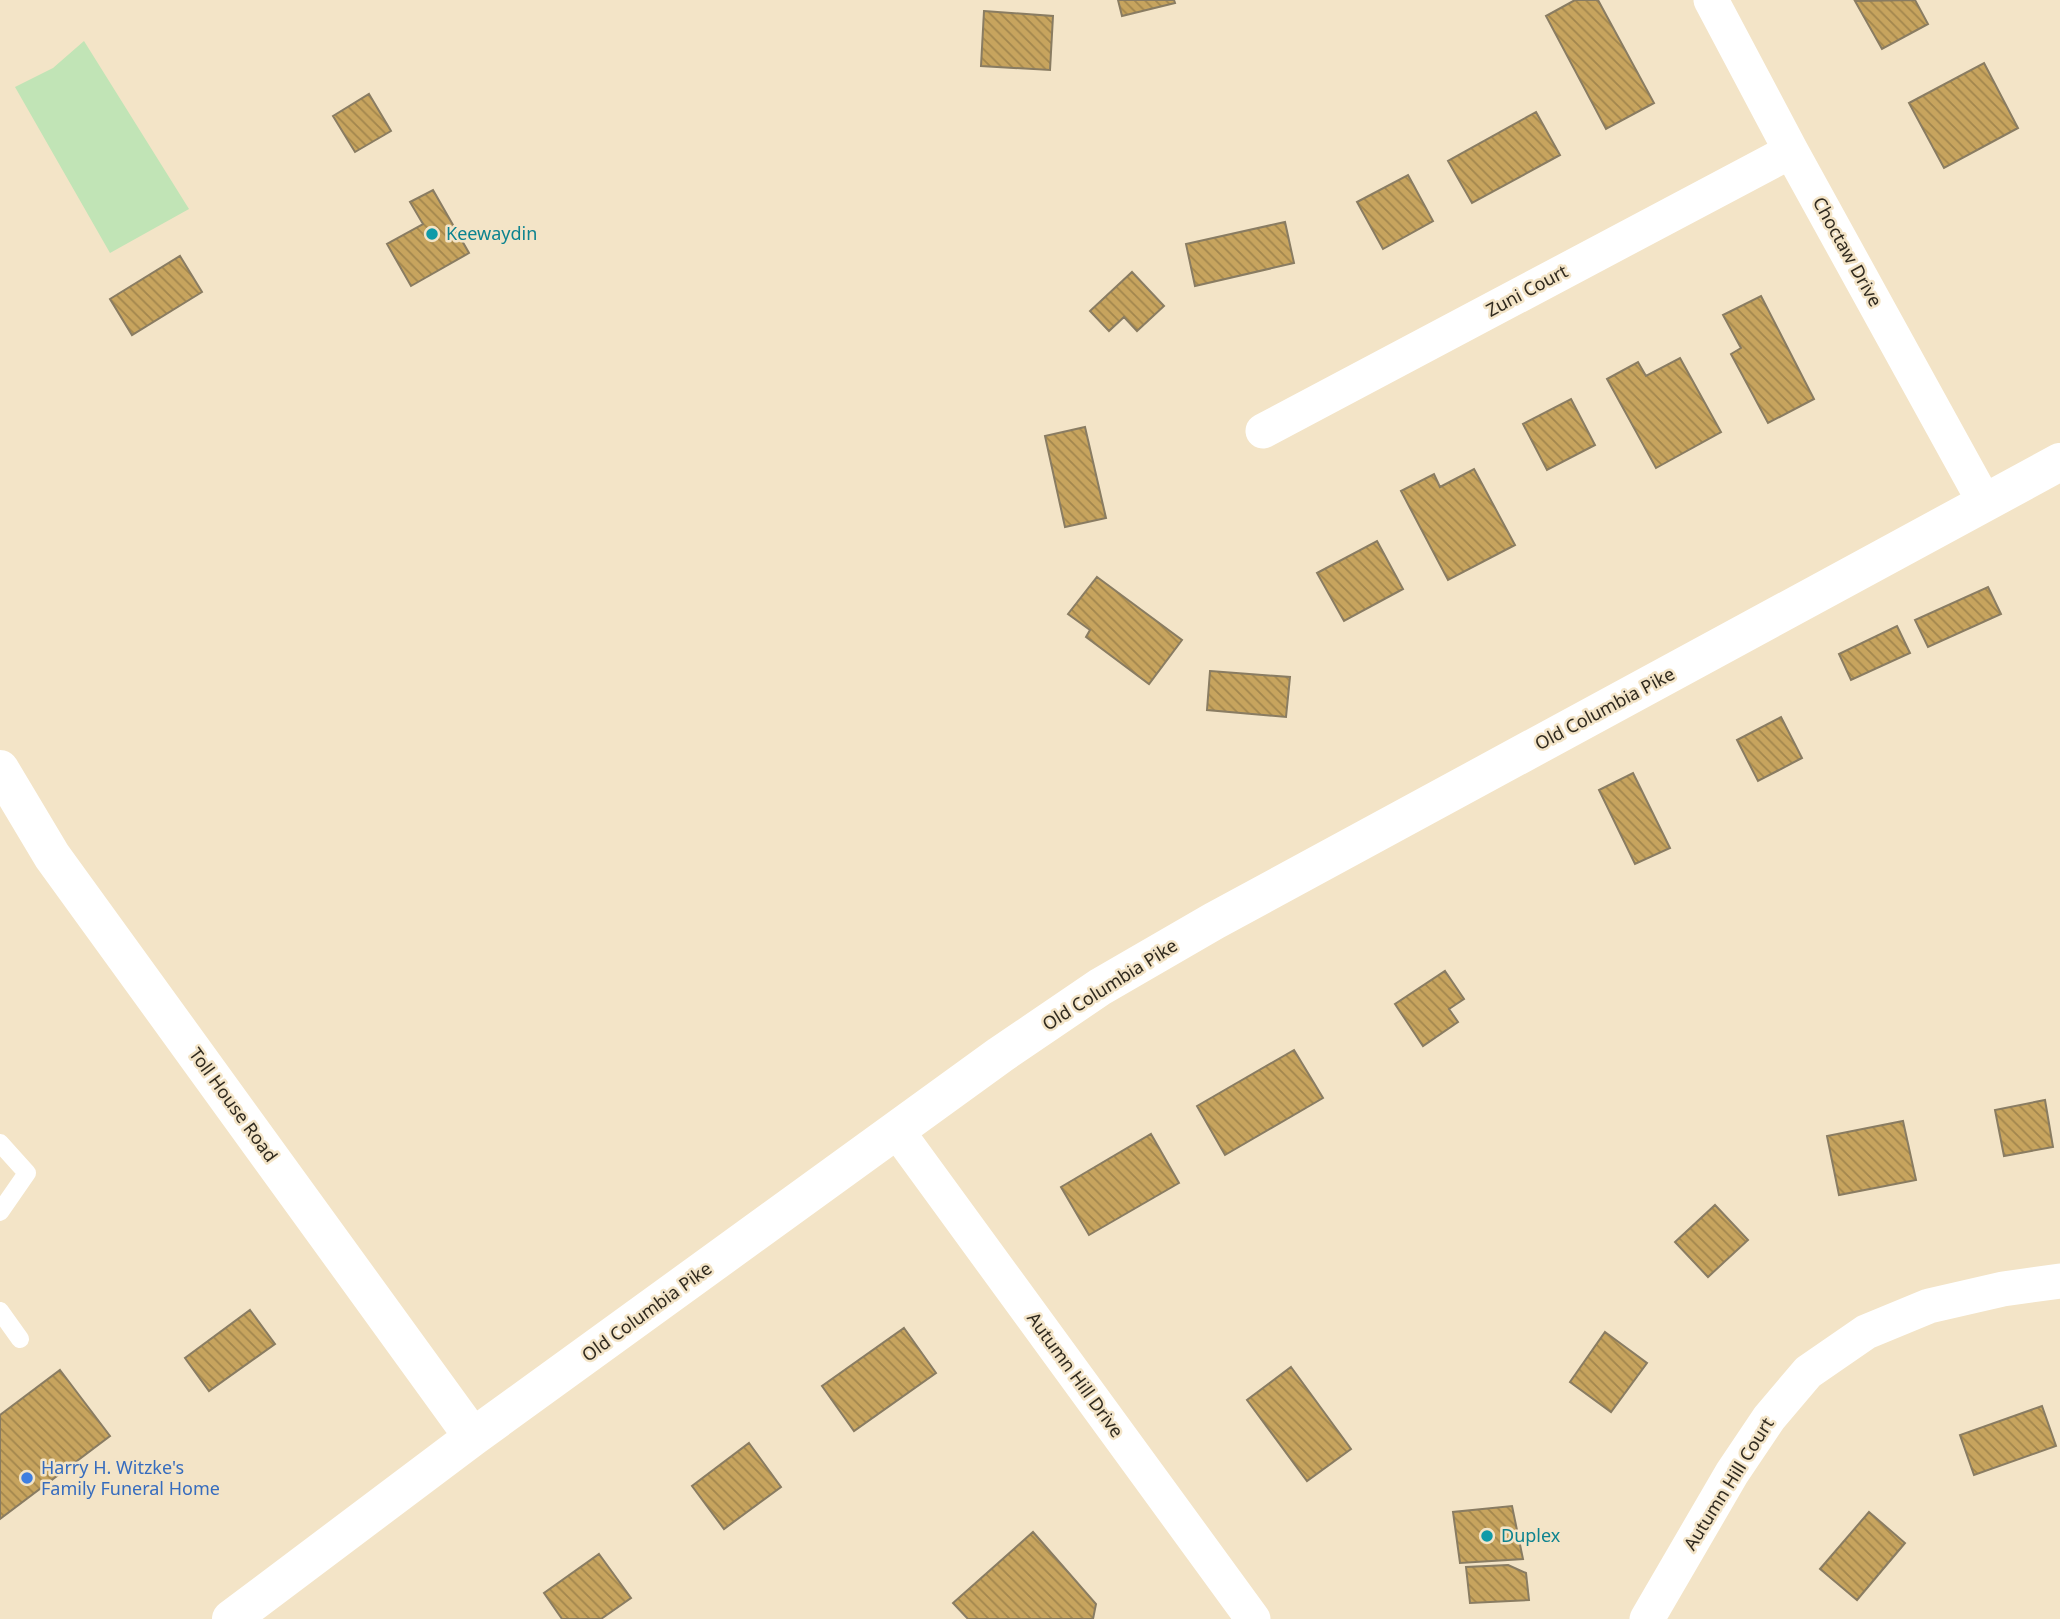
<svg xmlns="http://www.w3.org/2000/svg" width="2060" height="1619" viewBox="0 0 2060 1619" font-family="'Noto Sans',sans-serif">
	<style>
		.pitch { fill: #c1e4b6 }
		.building { fill: url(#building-back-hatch); stroke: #897c62; stroke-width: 2 }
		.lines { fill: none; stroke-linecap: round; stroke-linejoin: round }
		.lane { stroke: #fff; stroke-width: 18 }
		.street { stroke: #fff; stroke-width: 35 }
		.secondary { stroke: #fff; stroke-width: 38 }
		.culture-dot { fill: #0f9aa8; stroke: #f3e4c7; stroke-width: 2.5 }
		.shop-dot { fill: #3f7fe0; stroke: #f3e4c7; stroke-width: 2.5 }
		.labels { text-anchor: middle; stroke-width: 5; stroke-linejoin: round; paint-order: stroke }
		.culture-label { font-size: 18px; fill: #0d838f; stroke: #f3e4c7; text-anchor: start }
		.street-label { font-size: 18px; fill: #302a1f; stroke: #f3e4c7 }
		.shop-label { font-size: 18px; fill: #366cbe; stroke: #f3e4c7; text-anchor: start }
	</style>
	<defs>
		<pattern id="building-back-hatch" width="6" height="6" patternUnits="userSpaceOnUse" patternTransform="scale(1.75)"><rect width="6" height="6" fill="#c7a45e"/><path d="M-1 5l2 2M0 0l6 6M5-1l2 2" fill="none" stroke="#a2864d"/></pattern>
	</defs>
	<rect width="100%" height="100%" fill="#f3e4c7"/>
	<path class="pitch" d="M 84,41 L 189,209 L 110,253 L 15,87 L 53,68 Z"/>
	<path class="building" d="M 1118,0 L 1174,0 L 1175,3 L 1122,16 Z
		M 1575,0 L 1598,0 L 1654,103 L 1606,129 L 1546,16 Z
		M 1915,0 L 1928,24 L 1882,49 L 1855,1 Z
		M 984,11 L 1053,16 L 1050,70 L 981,66 Z
		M 1984,63 L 2018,128 L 1944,168 L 1909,103 Z
		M 369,94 L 391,131 L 355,152 L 333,116 Z
		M 1536,112 L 1560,155 L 1472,203 L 1448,161 Z
		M 1408,175 L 1433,221 L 1383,249 L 1357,202 Z
		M 433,190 L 469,253 L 411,286 L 387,244 L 423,224 L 410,202 Z
		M 1285,222 L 1294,263 L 1195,286 L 1186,244 Z
		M 180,256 L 202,292 L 132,335 L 110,299 Z
		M 1132,272 L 1164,306 L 1137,331 L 1124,317 L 1109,331 L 1090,311 Z
		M 1761,296 L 1814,399 L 1768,423 L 1731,354 L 1741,348 L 1723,315 Z
		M 1680,358 L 1721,432 L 1656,468 L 1607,379 L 1638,362 L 1646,376 Z
		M 1571,399 L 1595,445 L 1547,470 L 1523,424 Z
		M 1085,427 L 1106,518 L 1065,527 L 1045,436 Z
		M 1474,469 L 1515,545 L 1448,580 L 1401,491 L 1434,474 L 1440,487 Z
		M 1377,541 L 1403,589 L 1344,621 L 1317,573 Z
		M 1097,577 L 1182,640 L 1149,684 L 1086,637 L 1090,630 L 1068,614 Z
		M 1988,587 L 2001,614 L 1928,647 L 1915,620 Z
		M 1897,626 L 1910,653 L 1851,680 L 1839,654 Z
		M 1210,671 L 1290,677 L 1286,717 L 1207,710 Z
		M 1781,717 L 1802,758 L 1758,781 L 1737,740 Z
		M 1633,773 L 1670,848 L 1635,864 L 1599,790 Z
		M 1445,971 L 1464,999 L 1449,1009 L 1458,1022 L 1423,1046 L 1395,1004 Z
		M 1294,1050 L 1323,1098 L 1225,1155 L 1197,1106 Z
		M 2045,1100 L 2053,1147 L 2004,1156 L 1995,1110 Z
		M 1903,1121 L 1916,1180 L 1839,1195 L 1827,1136 Z
		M 1151,1134 L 1179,1183 L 1089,1235 L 1061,1187 Z
		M 1715,1205 L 1748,1240 L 1708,1277 L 1675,1242 Z
		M 250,1310 L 275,1344 L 209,1391 L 185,1358 Z
		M 904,1328 L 936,1373 L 854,1431 L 822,1386 Z
		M 1605,1332 L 1647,1363 L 1611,1412 L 1570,1382 Z
		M 1291,1367 L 1351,1449 L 1307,1481 L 1247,1400 Z
		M 60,1370 L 110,1436 L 0,1519 L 0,1415 Z
		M 2042,1406 L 2056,1446 L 1974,1475 L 1960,1435 Z
		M 749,1443 L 781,1487 L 724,1529 L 692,1486 Z
		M 1512,1506 L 1523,1559 L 1460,1563 L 1453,1512 Z
		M 1869,1512 L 1905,1543 L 1857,1600 L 1820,1569 Z
		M 1033,1532 L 1096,1604 L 1093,1619 L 968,1619 L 953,1603 Z
		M 599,1554 L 631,1598 L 601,1619 L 562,1619 L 544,1593 Z
		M 1508,1565 L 1526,1573 L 1529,1600 L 1470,1603 L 1466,1567 Z"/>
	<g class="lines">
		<path class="lane" d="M 0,1143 L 27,1173 L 0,1212
			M 0,1311 L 20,1339"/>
		<path class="street" d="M 1711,0 L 1791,151 L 1985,503
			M 1263,431 L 1791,151
			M 897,1131 L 1253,1619
			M 1647,1619 L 1732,1473 L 1769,1418 L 1808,1372 L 1866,1332 L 1929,1306 L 2003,1289 L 2060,1281"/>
		<path class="secondary" d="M 0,769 L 52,856 L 473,1437
			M 231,1619 L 473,1437 L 1000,1055 L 1100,987 L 1214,921 L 2060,462"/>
	</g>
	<g class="culture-dot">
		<circle cx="432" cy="234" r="7"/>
		<circle cx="1487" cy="1536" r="7"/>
	</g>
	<circle class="shop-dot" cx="27" cy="1478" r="7"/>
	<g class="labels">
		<g class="culture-label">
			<text x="446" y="240">Keewaydin</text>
			<text x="1501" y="1542">Duplex</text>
		</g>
		<g class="street-label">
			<text transform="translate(1847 252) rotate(61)" y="6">Choctaw Drive</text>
			<text transform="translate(1527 291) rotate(-28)" y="6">Zuni Court</text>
			<text transform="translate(1605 709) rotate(-28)" y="6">Old Columbia Pike</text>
			<text transform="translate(1110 985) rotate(-32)" y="6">Old Columbia Pike</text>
			<text transform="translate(233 1105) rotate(54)" y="6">Toll House Road</text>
			<text transform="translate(647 1312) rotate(-36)" y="6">Old Columbia Pike</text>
			<text transform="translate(1075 1375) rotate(54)" y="6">Autumn Hill Drive</text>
			<text transform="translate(1729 1484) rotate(-58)" y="6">Autumn Hill Court</text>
		</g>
		<g class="shop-label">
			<text x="41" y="1474">Harry H. Witzke's<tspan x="41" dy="21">Family Funeral Home</tspan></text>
		</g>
	</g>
</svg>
